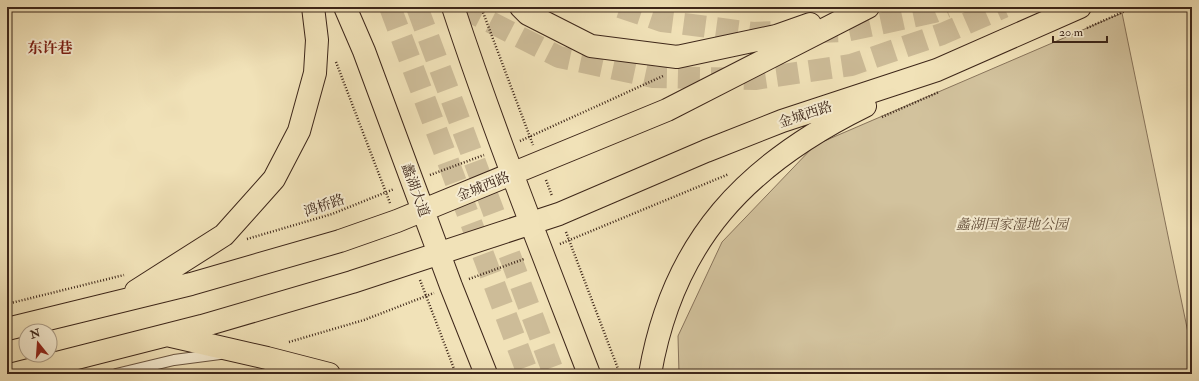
<svg xmlns="http://www.w3.org/2000/svg" width="1199" height="381" viewBox="0 0 1199 381" font-family="'IM FELL Double Pica','Noto Serif SC',serif">
	<style>
		.green { fill: #d2c29d; stroke: #88745b }
		.lines { fill: none; stroke-linecap: round; stroke-linejoin: round }
		.highway-tunnel { stroke: #cdbc98; stroke-width: 22; stroke-dasharray: 22 11; stroke-linecap: butt }
		.lane-casing { stroke: #6a5541; stroke-width: 12 }
		.primary-casing { stroke: #3d2619; stroke-width: 24 }
		.path { stroke: #3d2619; stroke-width: 2.5; stroke-dasharray: 1 2; stroke-linecap: butt }
		.lane { stroke: #f6ecd1; stroke-width: 10 }
		.primary { stroke: #f1e2b8; stroke-width: 22 }
		.labels { text-anchor: middle; stroke-width: 4; stroke-linejoin: round; paint-order: stroke }
		.street-label { font-size: 14px; fill: #3d2619; stroke: #f6ecd1 }
		.park-label { font-size: 14px; font-style: italic; fill: #624d3a; stroke: #f6ecd1 }
		.neighbourhood-label { font-size: 15px; font-weight: bold; fill: #7a1f14; stroke: #f6ecd1 }
	</style>
	<rect width="100%" height="100%" fill="#f1e2b8"/>
	<filter id="stains"><feTurbulence type="fractalNoise" baseFrequency=".005" numOctaves="4"/><feColorMatrix values="0 0 0 0 .2 0 0 0 0 .09 0 0 0 0 .02 0 0 0 .5 -.17"/></filter>
	<radialGradient id="worn" r=".72"><stop offset=".6" stop-color="#630" stop-opacity="0"/><stop offset="1" stop-color="#630" stop-opacity=".3"/></radialGradient>
	<path class="green" d="M 1122,13 L 1192,352 L 1192,374 L 679,374 L 678,336 L 722,242 L 815,145 Z"/>
	<g class="lines">
		<path class="highway-tunnel" d="M 390,7 L 528,374
			M 417,7 L 554,374
			M 461,7 L 559,57 L 653,77 L 755,79 L 851,65 L 942,34 L 1004,7
			M 620,7 L 662,21 L 753,33 L 774,32
			M 816,32 L 846,31 L 934,12 L 946,7"/>
		<defs>
			<path id="lane" d="M 116,374 L 174,360 L 220,354"/>
			<path id="primary" d="M 345,7 L 364,51 L 451,286 L 486,374
				M 453,7 C 494,131 542,252 589,374
				M 521,7 L 528,14 L 591,46 L 677,57 L 776,36 L 810,24
				M 136,291 L 224,235 L 274,179 L 299,131 L 315,73 L 317,40 L 313,7
				M 7,329 L 191,284 L 340,241 L 397,221 L 667,110 L 868,7
				M 171,336 L 267,358 L 329,374
				M 14,374 L 202,326 L 352,282 L 559,214 L 706,151 L 782,121 L 937,70 L 1080,7
				M 650,374 C 673,240 747,164 865,106"/>
		</defs>
		<use href="#lane" class="lane-casing"/>
		<use href="#primary" class="primary-casing"/>
		<path class="path" d="M 481,7 L 533,145
			M 1087,28 L 1134,7
			M 336,62 L 390,203
			M 882,117 L 939,92
			M 520,141 L 663,76
			M 430,175 L 484,155
			M 546,180 L 552,196
			M 566,232 L 620,374
			M 247,239 L 332,214 L 394,189
			M 560,244 L 729,174
			M 469,279 L 524,259
			M 420,280 L 456,374
			M 7,304 L 124,275
			M 289,342 L 364,320 L 434,293"/>
		<use href="#lane" class="lane"/>
		<use href="#primary" class="primary"/>
	</g>
	<g class="labels">
		<g class="street-label">
			<text transform="translate(805 114) rotate(-18)" y="5">金城西路</text>
			<text transform="translate(483 186) rotate(-22)" y="5">金城西路</text>
			<text transform="translate(416 190) rotate(70)" y="5">蠡湖大道</text>
			<text transform="translate(324 205) rotate(-19)" y="5">鸿桥路</text>
		</g>
		<g class="park-label">
			<text x="1012" y="229">蠡湖国家湿地公园</text>
		</g>
		<g class="neighbourhood-label">
			<text x="50" y="53">东许巷</text>
		</g>
	</g>
	<rect width="1199" height="381" fill="none" stroke="#f1e2b8" stroke-width="24"/>
	<rect x="8" y="8" width="1183" height="365" fill="none" stroke="#3d2619" stroke-width="2"/>
	<rect x="12" y="12" width="1175" height="357" fill="none" stroke="#3d2619"/>
	<g transform="translate(38 343) rotate(343)"><circle r="19" fill="#f6ecd1" stroke="#ac9d87"/>
	<path d="M0-3L7 15L0 10L-7 15Z" fill="#8f2418"/>
	<text y="-6" font-size="11" font-weight="bold" text-anchor="middle" fill="#3d2619">N</text>
	</g>
	<path d="M1053 36v6h54v-6" fill="none" stroke="#3d2619" stroke-width="2"/>
	<text x="1059" y="36" font-size="12" fill="#3d2619" stroke="#f6ecd1" stroke-width="3" paint-order="stroke">20 m</text>
	<rect width="100%" height="100%" filter="url(#stains)"/>
	<rect width="100%" height="100%" fill="url(#worn)"/>
</svg>
